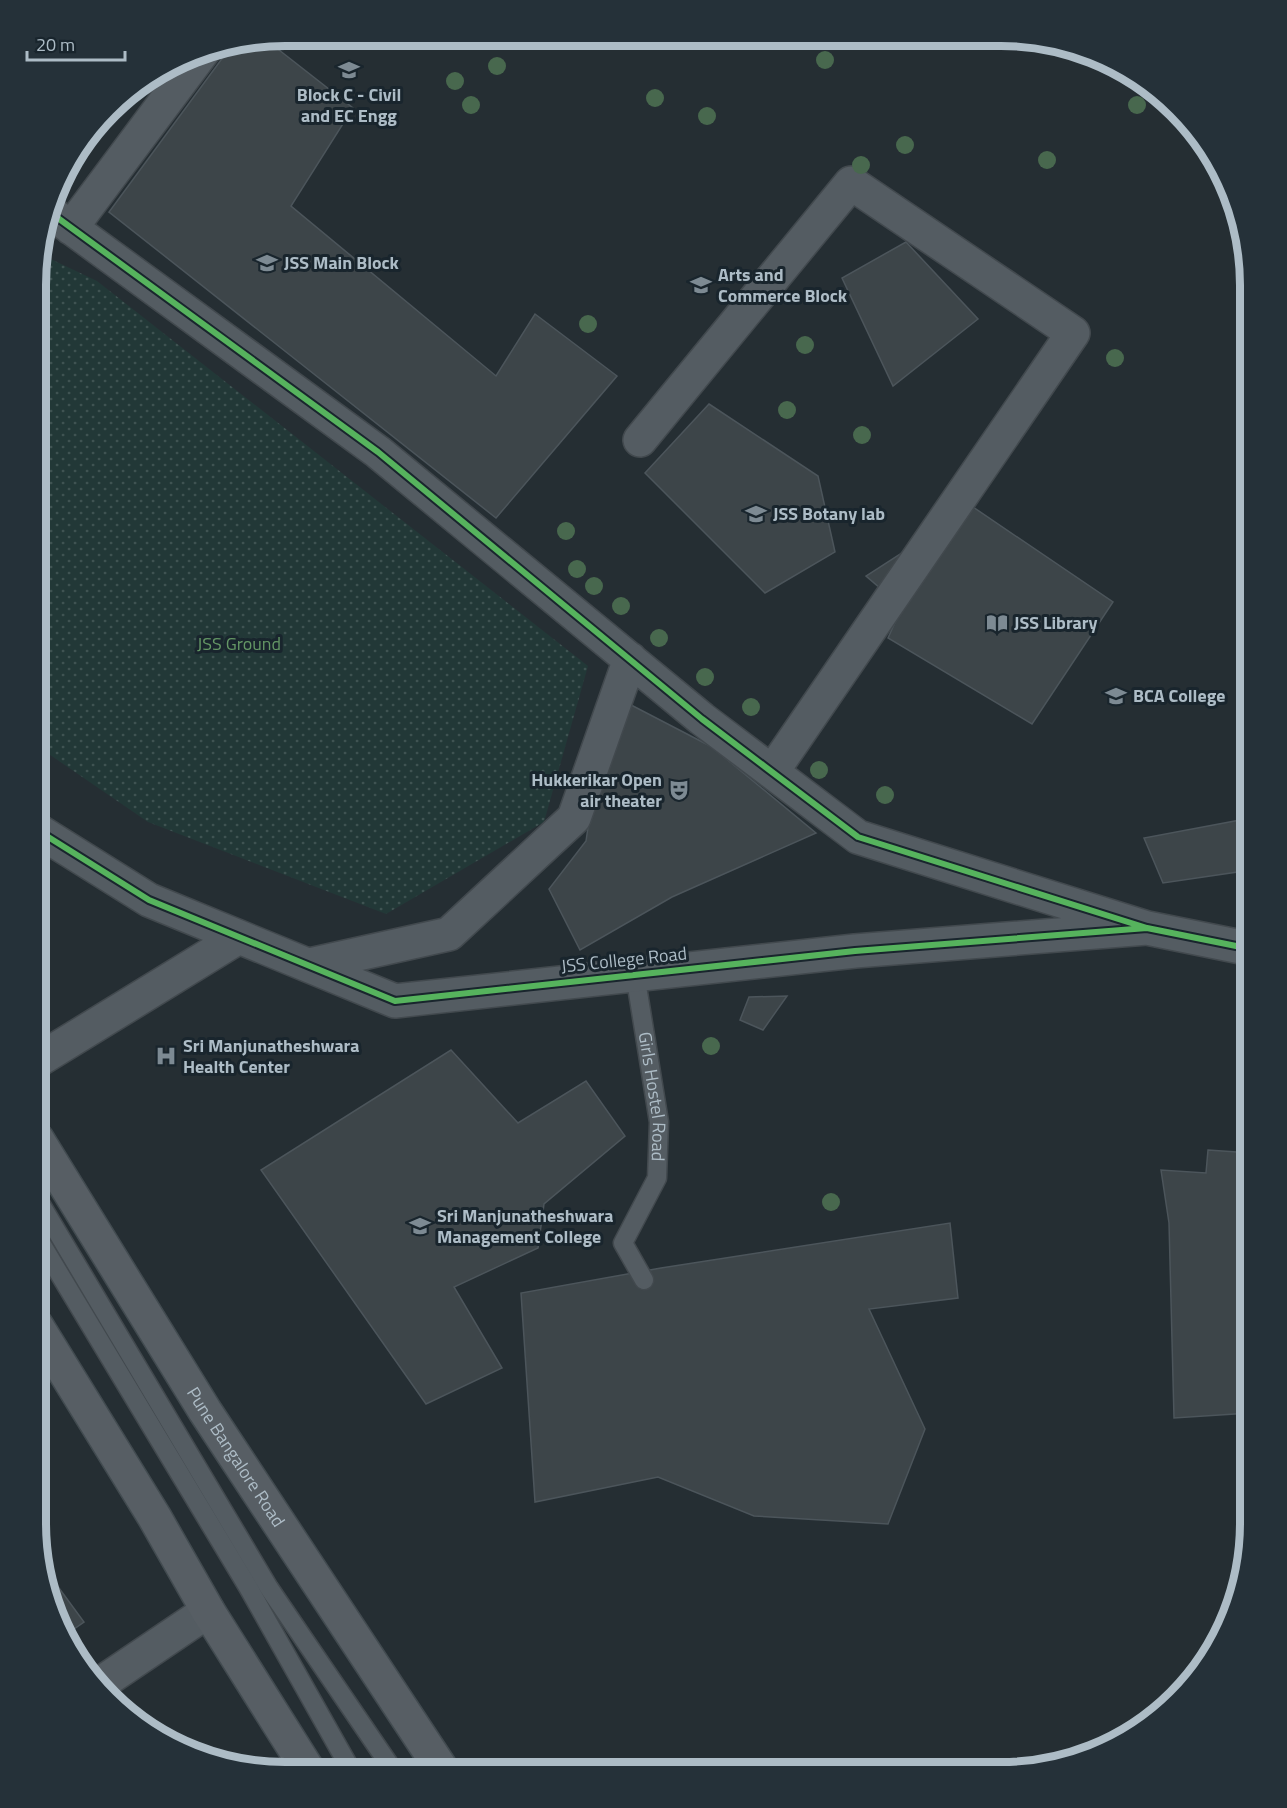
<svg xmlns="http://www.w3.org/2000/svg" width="1287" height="1808" viewBox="0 0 1287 1808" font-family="'Titillium Web',sans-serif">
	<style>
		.park { fill: url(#park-dots) }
		.building { fill: #3d4549; stroke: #4c555b; stroke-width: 1.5 }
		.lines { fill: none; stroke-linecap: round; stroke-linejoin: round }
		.service-casing { stroke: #42494e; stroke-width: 21 }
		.minor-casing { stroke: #42494e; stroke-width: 36 }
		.primary-casing { stroke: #424b50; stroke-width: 36 }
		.service { stroke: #545c62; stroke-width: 18 }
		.minor { stroke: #545c62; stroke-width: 33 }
		.primary { stroke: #575e64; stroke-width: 33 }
		.cycleway-casing { stroke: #19252d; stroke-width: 10 }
		.cycleway { stroke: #56b35d; stroke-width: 6 }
		.tree { fill: #48684e }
		.labels { text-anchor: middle; stroke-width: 6; stroke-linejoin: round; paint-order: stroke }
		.poi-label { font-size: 18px; font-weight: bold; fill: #adbcc6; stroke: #19252d; text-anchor: start }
		.park-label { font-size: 18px; fill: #649765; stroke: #19252d }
		.street-label { font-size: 18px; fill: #adbcc6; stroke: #19252d }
		.rim { fill: none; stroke: #adbcc6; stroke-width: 8 }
	</style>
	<defs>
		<pattern id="park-dots" width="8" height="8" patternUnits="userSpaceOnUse" patternTransform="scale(1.5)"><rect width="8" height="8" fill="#223837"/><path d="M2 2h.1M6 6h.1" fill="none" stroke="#3f5352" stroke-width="1.8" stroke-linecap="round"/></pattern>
	</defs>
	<rect width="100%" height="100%" fill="#252e33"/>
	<path class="park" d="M 38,253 L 97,281 L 588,666 L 544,822 L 386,914 L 148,822 L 37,746 Z"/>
	<path class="building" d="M 265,39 L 353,108 L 291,206 L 496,376 L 535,314 L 617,376 L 496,518 L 109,212 L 232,45 Z
		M 906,242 L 978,319 L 893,386 L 842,278 Z
		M 709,404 L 818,476 L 835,552 L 765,593 L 645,473 Z
		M 973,507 L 1113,602 L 1032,724 L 888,638 L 902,607 L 866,576 Z
		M 608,693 L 712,747 L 816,833 L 672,897 L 580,950 L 549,889 L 586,841 Z
		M 1251,818 L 1251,870 L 1163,883 L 1144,838 Z
		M 787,996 L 763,1030 L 740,1020 L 749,997 Z
		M 451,1050 L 518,1123 L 586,1081 L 625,1136 L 544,1204 L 538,1248 L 454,1287 L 502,1368 L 426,1404 L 261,1170 Z
		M 1208,1150 L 1251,1153 L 1250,1413 L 1174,1418 L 1169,1223 L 1161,1170 L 1206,1173 Z
		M 950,1223 L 958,1298 L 869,1309 L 925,1429 L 888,1524 L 754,1516 L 658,1477 L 535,1502 L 521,1293 L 661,1268 Z
		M 48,1573 L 84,1622 L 64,1636 L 62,1633 Z"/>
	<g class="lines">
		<defs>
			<g id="service">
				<path id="s1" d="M 635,974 L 659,1122 L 657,1178 L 623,1243 L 644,1280"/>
				<path d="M 37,1198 L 269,1588 L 393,1770"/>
				<path d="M 36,1235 L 248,1587 L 351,1770"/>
			</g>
			<path id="minor" d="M 51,213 L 378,452 L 702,719 L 858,837 L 1147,928
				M 71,228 L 204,50
				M 640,440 L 851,183 L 1073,333 L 772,772
				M 37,830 L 149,900 L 395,1001 L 855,951 L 1147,928 L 1251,949
				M 309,965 L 449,934 L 574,818 L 630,659
				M 37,1061 L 239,937
				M 97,1686 L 208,1611"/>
			<g id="primary">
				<path id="s2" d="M 37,1139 L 205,1411 L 442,1770"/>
				<path d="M 36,1325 L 155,1518 L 208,1611 L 308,1770"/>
			</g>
		</defs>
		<use href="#service" class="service-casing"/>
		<use href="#minor" class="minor-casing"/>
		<use href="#primary" class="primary-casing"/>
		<use href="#service" class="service"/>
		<use href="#minor" class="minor"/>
		<use href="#primary" class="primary"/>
		<defs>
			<path id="cycleway" d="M 51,213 L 378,452 L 702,719 L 858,837 L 1147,928
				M 37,830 L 149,900 L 395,1001 L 855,951 L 1147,928 L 1251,949"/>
		</defs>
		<use href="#cycleway" class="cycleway-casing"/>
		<use href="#cycleway" class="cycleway"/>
	</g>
	<g class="tree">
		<circle cx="825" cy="60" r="9"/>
		<circle cx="497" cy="66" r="9"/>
		<circle cx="455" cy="81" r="9"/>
		<circle cx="655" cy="98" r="9"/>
		<circle cx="471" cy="105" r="9"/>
		<circle cx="1137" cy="105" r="9"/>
		<circle cx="707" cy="116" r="9"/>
		<circle cx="905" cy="145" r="9"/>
		<circle cx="1047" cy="160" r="9"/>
		<circle cx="861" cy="165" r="9"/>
		<circle cx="588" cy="324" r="9"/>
		<circle cx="805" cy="345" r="9"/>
		<circle cx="1115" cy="358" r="9"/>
		<circle cx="787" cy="410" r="9"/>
		<circle cx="862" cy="435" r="9"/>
		<circle cx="566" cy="531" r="9"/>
		<circle cx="577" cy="569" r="9"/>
		<circle cx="594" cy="586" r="9"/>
		<circle cx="621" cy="606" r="9"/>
		<circle cx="659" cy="638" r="9"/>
		<circle cx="705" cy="677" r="9"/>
		<circle cx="751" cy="707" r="9"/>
		<circle cx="819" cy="770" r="9"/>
		<circle cx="885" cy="795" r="9"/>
		<circle cx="711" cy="1046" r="9"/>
		<circle cx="831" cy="1202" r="9"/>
	</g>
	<defs>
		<symbol id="university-bare" viewBox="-9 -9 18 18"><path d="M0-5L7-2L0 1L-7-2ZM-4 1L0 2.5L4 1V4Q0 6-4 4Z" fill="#7d8a93" stroke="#19252d" stroke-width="2.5" paint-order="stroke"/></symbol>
		<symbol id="library-bare" viewBox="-9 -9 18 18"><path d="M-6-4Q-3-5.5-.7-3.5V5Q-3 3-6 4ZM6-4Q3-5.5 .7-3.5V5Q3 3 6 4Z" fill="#7d8a93" stroke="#19252d" stroke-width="2.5" paint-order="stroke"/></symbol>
		<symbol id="theatre-bare" viewBox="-9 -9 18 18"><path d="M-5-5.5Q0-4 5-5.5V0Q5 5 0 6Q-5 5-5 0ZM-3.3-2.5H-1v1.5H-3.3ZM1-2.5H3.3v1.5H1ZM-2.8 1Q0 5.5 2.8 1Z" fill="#7d8a93" stroke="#19252d" stroke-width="2.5" paint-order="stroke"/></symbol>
		<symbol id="hospital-bare" viewBox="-9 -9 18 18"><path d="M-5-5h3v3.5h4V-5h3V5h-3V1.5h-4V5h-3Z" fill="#7d8a93" stroke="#19252d" stroke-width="2.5" paint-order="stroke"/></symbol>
	</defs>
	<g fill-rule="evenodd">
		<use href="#university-bare" x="334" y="55" width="30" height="30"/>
		<use href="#university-bare" x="252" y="248" width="30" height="30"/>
		<use href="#university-bare" x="686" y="270" width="30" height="30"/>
		<use href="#university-bare" x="741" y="499" width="30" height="30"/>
		<use href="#library-bare" x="982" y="608" width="30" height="30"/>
		<use href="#university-bare" x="1101" y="681" width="30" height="30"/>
		<use href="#theatre-bare" x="664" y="775" width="30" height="30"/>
		<use href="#hospital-bare" x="151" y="1041" width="30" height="30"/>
		<use href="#university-bare" x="405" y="1211" width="30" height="30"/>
	</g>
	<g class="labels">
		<g class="poi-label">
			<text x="349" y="101" text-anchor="middle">Block C - Civil<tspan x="349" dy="21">and EC Engg</tspan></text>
			<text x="284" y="269">JSS Main Block</text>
			<text x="718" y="281">Arts and<tspan x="718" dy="21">Commerce Block</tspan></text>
			<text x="773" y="520">JSS Botany lab</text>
			<text x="1014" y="629">JSS Library</text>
			<text x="1133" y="702">BCA College</text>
			<text x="662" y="786" text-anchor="end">Hukkerikar Open<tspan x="662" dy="21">air theater</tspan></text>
			<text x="183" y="1052">Sri Manjunatheshwara<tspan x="183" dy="21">Health Center</tspan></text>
			<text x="437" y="1222">Sri Manjunatheshwara<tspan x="437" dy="21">Management College</tspan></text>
		</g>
		<g class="park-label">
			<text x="239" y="650">JSS Ground</text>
		</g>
		<g class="street-label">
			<text transform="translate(624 960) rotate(-6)" y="6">JSS College Road</text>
			<text dy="6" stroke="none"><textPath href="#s1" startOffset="124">Girls Hostel Road</textPath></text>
			<text dy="6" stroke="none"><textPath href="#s2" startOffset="375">Pune Bangalore Road</textPath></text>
		</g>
	</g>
	<path d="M0 0H1287V1808H0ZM285 46H1001A239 239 0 0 1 1240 285V1523A239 239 0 0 1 1001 1762H285A239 239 0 0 1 46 1523V285A239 239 0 0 1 285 46Z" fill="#253139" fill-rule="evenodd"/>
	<path class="rim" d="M285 46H1001A239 239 0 0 1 1240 285V1523A239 239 0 0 1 1001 1762H285A239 239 0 0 1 46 1523V285A239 239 0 0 1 285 46Z"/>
	<path d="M27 51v9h98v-9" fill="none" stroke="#adbcc6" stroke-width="3"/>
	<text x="36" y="51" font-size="18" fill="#adbcc6" stroke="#19252d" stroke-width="4.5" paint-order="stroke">20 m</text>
</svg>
